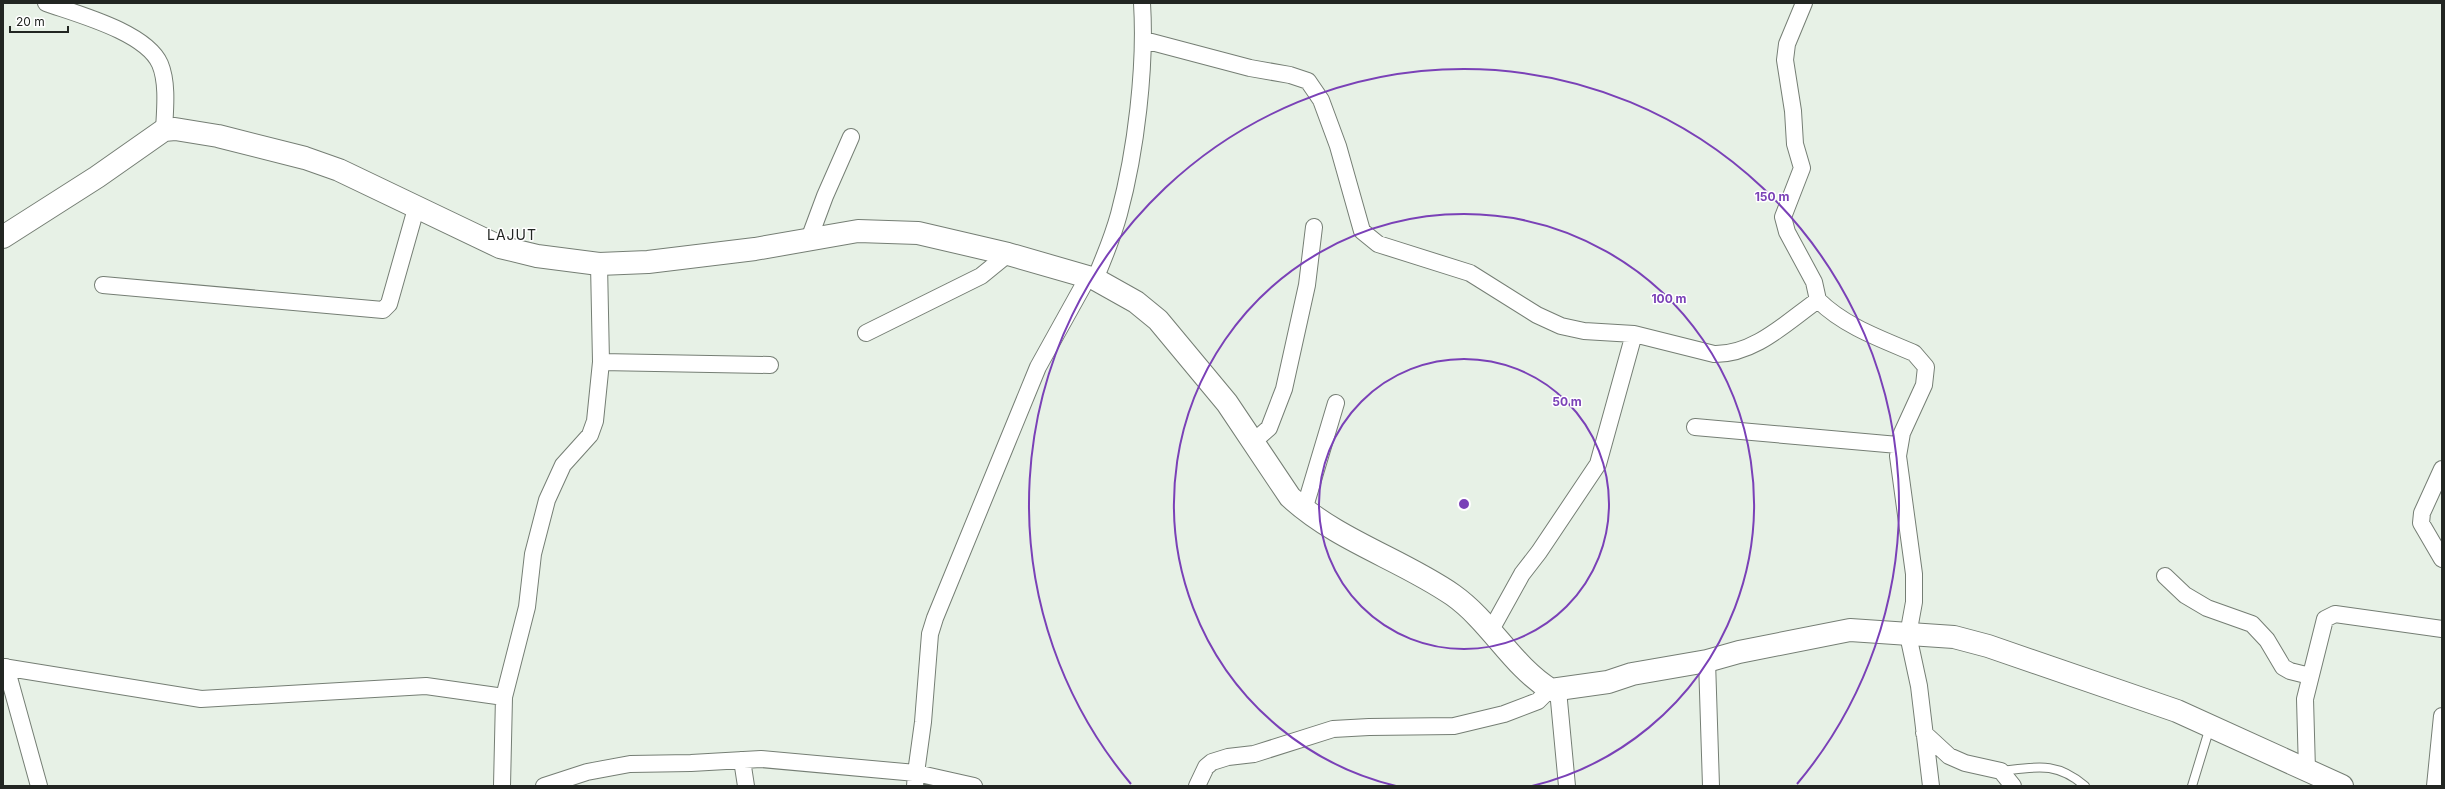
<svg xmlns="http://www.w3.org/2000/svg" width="2445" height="789" viewBox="0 0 2445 789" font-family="Inter,sans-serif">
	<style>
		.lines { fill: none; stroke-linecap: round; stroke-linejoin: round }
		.lane-casing { stroke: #757e74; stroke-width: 10 }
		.street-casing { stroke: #757e74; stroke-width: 18 }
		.secondary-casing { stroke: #757e74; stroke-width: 24 }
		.lane { stroke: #fff; stroke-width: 8 }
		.street { stroke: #fff; stroke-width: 16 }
		.secondary { stroke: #fff; stroke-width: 22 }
		.ring { fill: none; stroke: #7a41b7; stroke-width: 2 }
		.labels { text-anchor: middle; stroke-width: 3; stroke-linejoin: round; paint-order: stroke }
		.quarter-label { font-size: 14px; letter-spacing: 1px; fill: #222622; stroke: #fff }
		.centre { fill: #7a41b7; stroke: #fff; stroke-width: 2 }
		.ring-label { font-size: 12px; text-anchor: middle; font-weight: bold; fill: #7a41b7; stroke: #fff; stroke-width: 3; stroke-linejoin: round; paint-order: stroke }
	</style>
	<rect width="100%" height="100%" fill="#e7f1e6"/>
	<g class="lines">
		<defs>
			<path id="lane" d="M 2001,771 C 2036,767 2056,761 2085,786
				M 2192,786 L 2210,727"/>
			<path id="street" d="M 46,3 C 77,14 146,32 160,64 C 168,83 165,110 164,130
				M 1804,3 L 1787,44 L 1785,60 L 1793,111 L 1795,144 L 1802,168 L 1783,217 L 1787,232 L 1814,282 L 1818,300
				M 1144,40 L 1250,68 L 1290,75 L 1308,81 L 1321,100 L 1338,146 L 1362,231 L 1378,244 L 1470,273 L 1537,315 L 1561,326 L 1584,331 L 1634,334 L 1714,354 C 1754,355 1787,322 1818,300 C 1844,326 1881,339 1914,353 L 1926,367 L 1924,385 L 1902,433 L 1898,456 L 1914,574 L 1914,602 L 1908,635 L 1919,686 L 1931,786
				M 809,239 L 825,196 L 851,137
				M 1095,279 C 1104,258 1113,236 1119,214 C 1136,151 1146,67 1142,3
				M 103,285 L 383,310 L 389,304 L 417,205
				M 866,333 L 981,276 L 1008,254
				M 601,362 L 770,365
				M 1695,427 L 1898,445
				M 1250,439 L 1261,435 L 1269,428 L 1284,389 L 1307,285 L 1314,227
				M 2442,469 L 2422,513 L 2421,523 L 2442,559
				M 1304,510 L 1336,403
				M 2165,576 L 2185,595 L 2207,608 L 2252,624 L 2267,640 L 2283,667 L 2290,671 L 2310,676
				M 1491,630 L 1522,574 L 1539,552 L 1598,464 L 1634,334
				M 1707,661 L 1711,786
				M 3,667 L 201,699 L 426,686 L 504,697
				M 6,667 L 39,786
				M 1558,690 L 1567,786
				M 1924,733 L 1949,756 L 1965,763 L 2001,771 L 2013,786
				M 742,760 L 746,786
				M 2307,770 L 2305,699 L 2325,619 L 2335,614 L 2442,629
				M 502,786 L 504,697 L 527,607 L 533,554 L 547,500 L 563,465 L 590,435 L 595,421 L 601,362 L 599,264
				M 544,786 L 587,772 L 630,764 L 691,763 L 761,759 L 916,773 L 915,786
				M 974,786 L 916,773 L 923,722 L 930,634 L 935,618 L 1038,367 L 1088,277
				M 1197,786 L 1206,767 L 1212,762 L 1228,757 L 1254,754 L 1333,729 L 1369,727 L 1454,726 L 1504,714 L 1538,701 L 1550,689
				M 2435,786 L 2442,716"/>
			<path id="secondary" d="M 3,237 L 97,177 L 164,130 L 175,129 L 218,136 L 305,158 L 339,170 L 500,247 L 537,256 L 599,264 L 648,262 L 755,249 L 858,231 L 918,233 L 1008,254 L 1095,279 L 1136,302 L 1158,320 L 1227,403 L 1290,497 C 1338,541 1401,559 1453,595 C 1491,622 1512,666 1551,690 L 1608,682 L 1632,674 L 1707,661 L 1739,652 L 1850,630 L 1954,637 L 1988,646 L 2177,711 L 2342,786"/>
		</defs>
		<use href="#lane" class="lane-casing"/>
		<use href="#street" class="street-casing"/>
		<use href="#secondary" class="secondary-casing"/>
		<use href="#lane" class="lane"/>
		<use href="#street" class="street"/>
		<use href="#secondary" class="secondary"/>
	</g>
	<g class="ring">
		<circle cx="1464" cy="504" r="145"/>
		<path d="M1396 786A290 290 0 1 1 1532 786"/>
		<path d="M1131 784A435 435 0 1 1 1797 784"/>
	</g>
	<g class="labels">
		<g class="quarter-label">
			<text x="512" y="240">LAJUT</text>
		</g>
	</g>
	<circle cx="1464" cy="504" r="6" class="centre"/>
	<g class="ring-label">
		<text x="1772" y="201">150 m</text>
		<text x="1669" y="303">100 m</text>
		<text x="1567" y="406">50 m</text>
	</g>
	<rect width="2445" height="789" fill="none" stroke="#222622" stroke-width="8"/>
	<path d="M10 26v6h58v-6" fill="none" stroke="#222622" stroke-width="2"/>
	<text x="16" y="26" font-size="12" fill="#222622" stroke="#ffffff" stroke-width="3" paint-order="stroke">20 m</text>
</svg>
